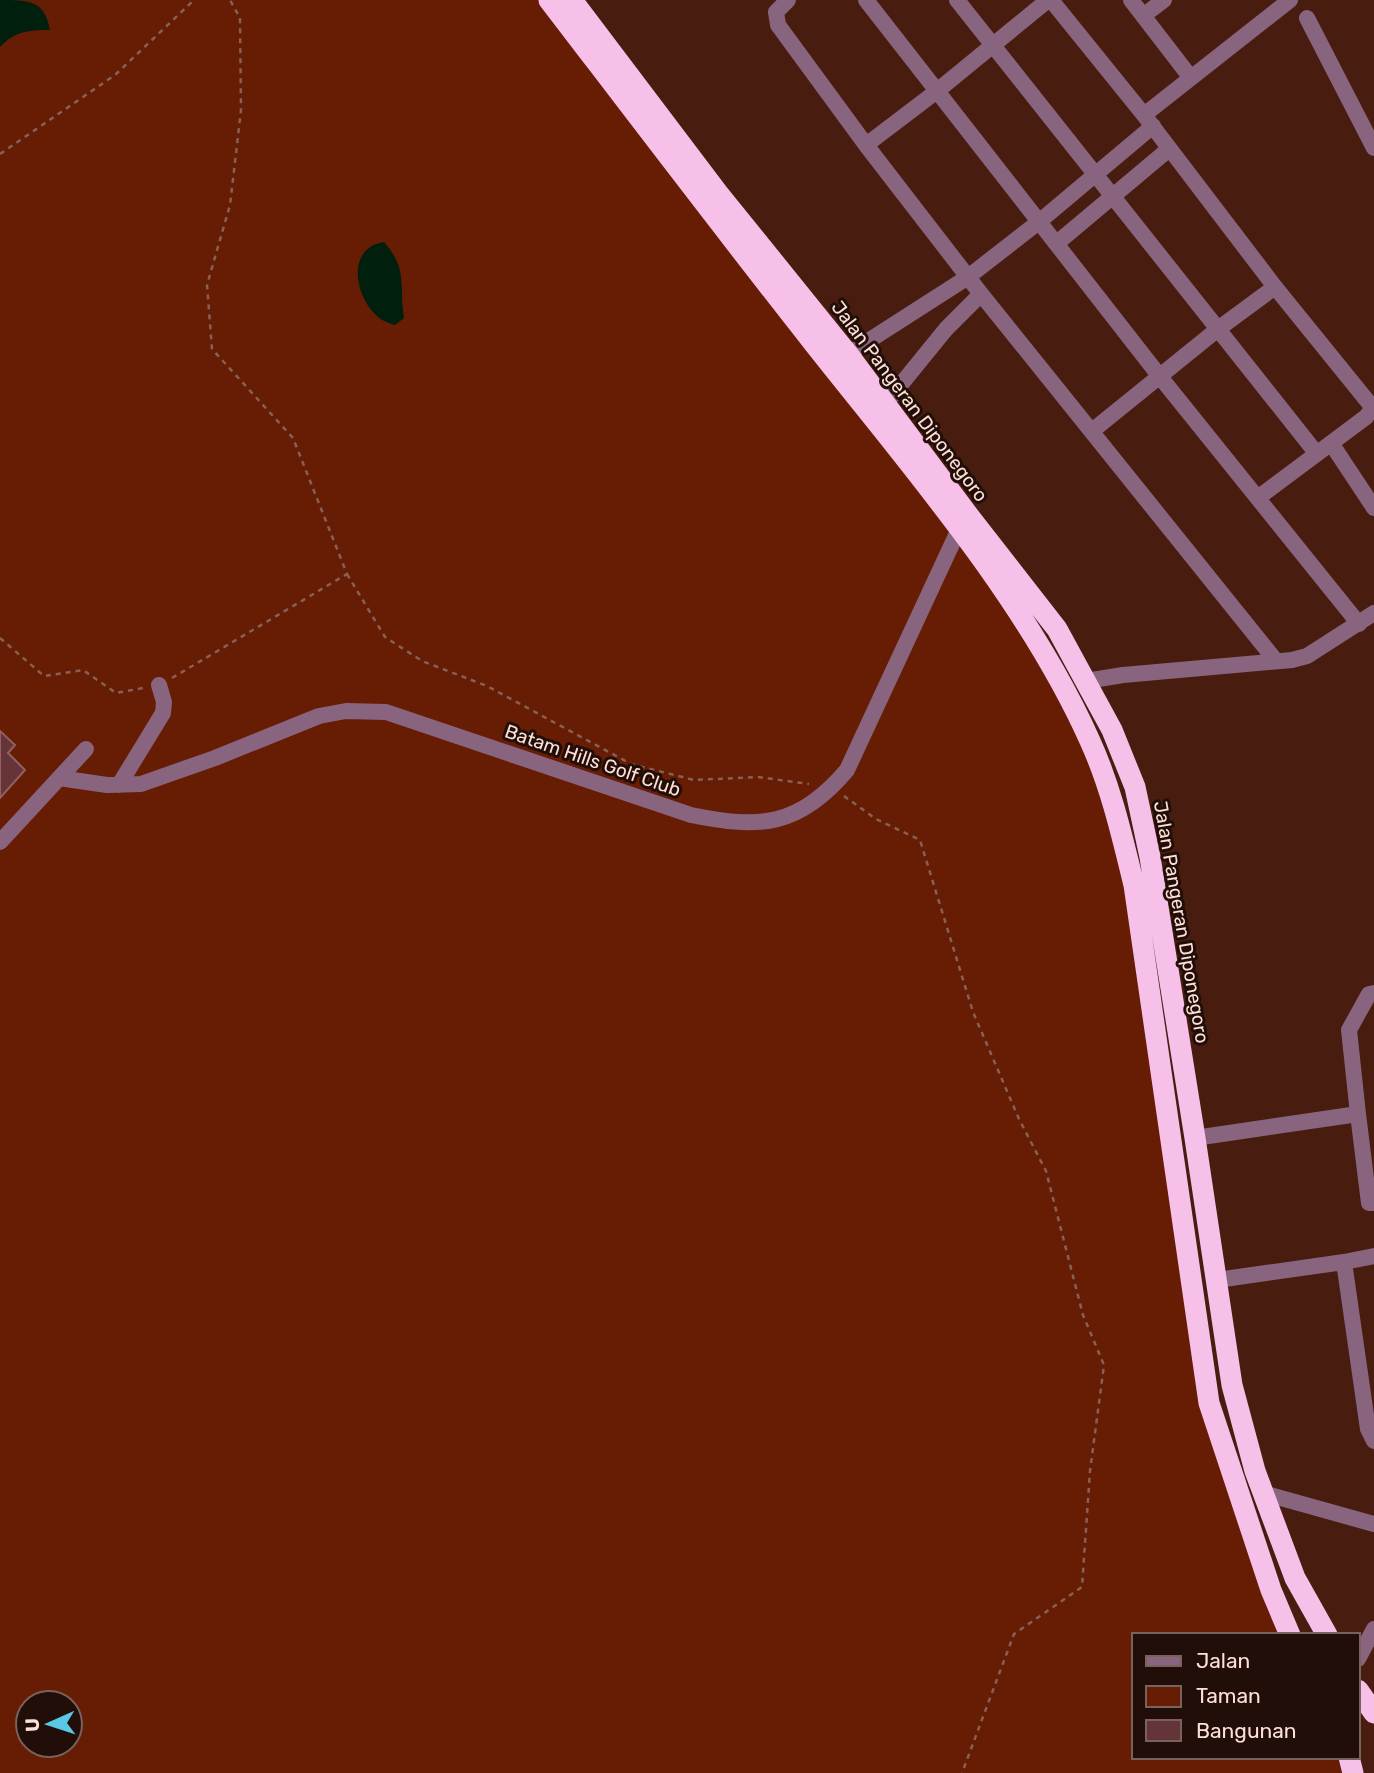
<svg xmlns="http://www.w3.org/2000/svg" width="1374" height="1773" viewBox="0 0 1374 1773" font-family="Rubik,sans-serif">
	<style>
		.green { fill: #671c04; fill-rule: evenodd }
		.water { fill: #001f0d }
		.building { fill: #653438; stroke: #945f61; stroke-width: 2 }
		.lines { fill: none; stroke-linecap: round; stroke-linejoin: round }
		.path { stroke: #886156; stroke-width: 2.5; stroke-dasharray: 5 5; stroke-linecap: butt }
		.minor { stroke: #89647f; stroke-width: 16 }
		.highway { stroke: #f7c0e8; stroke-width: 21 }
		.labels { text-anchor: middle; stroke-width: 6; stroke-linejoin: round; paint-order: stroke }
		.street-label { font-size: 19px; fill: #fee0d8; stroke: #210e08 }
	</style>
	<rect width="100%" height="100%" fill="#481d10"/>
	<path class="green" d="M 0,0 L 555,0 L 1001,574 L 1100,744 L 1212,1378 L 1293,1635 L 1134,1635 L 1134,1757 L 1342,1757 L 1351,1773 L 0,1773 ZM 28,1703 L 70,1703 L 70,1745 L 28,1745 Z"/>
	<path class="water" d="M 0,0 C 28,0 45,0 50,30 C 29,30 15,31 0,47 Z
		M 384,242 C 408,269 399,285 404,318 L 395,325 C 388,323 380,320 375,314 C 354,293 347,248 384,242 Z"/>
	<path class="building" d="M 0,731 L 15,745 L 8,753 L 25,770 L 0,798 Z"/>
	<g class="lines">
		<path class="path" d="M 0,154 L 115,75 L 194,0
			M 347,574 L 385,637 L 422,661 L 487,686 L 631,764 L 694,780 L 758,777 L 809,784
			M 0,638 L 44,676 L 83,670 L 116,693 L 143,688
			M 172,678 L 347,574 L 293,438 L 212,349 L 207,285 L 230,205 L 241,110 L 240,18 L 230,0
			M 844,796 L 876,819 L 920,840 L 973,1012 L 1019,1119 L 1046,1171 L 1083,1315 L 1104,1365 L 1090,1471 L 1082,1587 L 1014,1634 L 962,1773"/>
		<path class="minor" d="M 788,0 L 776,12 L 778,25 L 866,145 L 981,294 L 1276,661
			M 866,0 L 1161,378 L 1359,624
			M 957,0 L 1317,454
			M 1051,0 L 1144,115 L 1275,287 L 1373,408 L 1366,417 L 1259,497
			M 1131,0 L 1191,78
			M 1143,16 L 1164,0
			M 1307,18 L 1374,148
			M 1144,115 L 1290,0
			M 866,145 L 937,91 L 1048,0
			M 1057,243 L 1169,149
			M 848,354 L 968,277 L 1040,221 L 1153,126
			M 885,404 L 946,329 L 981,294
			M 1092,431 L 1218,329 L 1275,287
			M 1331,443 L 1374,508
			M 1086,681 L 1123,675 L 1292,660 L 1307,656 L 1374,613
			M 59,778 L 107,785 L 141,784 L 215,758 L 319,716 L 346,711 L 386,712 L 691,815 C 760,829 799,827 847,770 L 959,529
			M 119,785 L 163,713 L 164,702 L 159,685
			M 0,842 L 86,749
			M 1358,1114 L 1349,1030 L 1369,994 L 1374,993
			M 1195,1138 L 1358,1114 L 1369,1203 L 1374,1203
			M 1344,1262 L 1374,1256
			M 1217,1280 L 1344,1262 L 1368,1429 L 1374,1441
			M 1263,1493 L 1374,1524
			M 1358,1659 L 1374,1629"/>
		<path class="highway" d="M 549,0 C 637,115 725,231 815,345 C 912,468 1026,598 1090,741 C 1111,787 1122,836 1134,885 L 1209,1403 L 1271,1590 L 1290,1635
			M 572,0 L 718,193 L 848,354 L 969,516 L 1057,629 L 1112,730 L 1135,787 L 1150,857 L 1195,1138 L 1232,1385 L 1255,1471 L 1295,1578 L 1327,1635
			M 1358,1690 L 1374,1713
			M 1349,1757 L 1353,1773"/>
	</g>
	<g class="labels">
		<g class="street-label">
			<text transform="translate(910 401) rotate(53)" y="7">Jalan Pangeran Diponegoro</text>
			<text transform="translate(593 760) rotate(19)" y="7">Batam Hills Golf Club</text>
			<text transform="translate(1182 922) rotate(80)" y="7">Jalan Pangeran Diponegoro</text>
		</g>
	</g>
	<rect x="1132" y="1633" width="228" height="126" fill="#210e08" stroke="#79625b" stroke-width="2"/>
	<rect x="1146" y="1656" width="35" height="10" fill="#89647f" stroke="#79625b" stroke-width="2"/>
	<text x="1196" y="1668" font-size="21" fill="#fee0d8">Jalan</text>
	<rect x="1146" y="1686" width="35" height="21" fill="#671c04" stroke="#79625b" stroke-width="2"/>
	<text x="1196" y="1703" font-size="21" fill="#fee0d8">Taman</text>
	<rect x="1146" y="1720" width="35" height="21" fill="#653438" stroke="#79625b" stroke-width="2"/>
	<text x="1196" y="1738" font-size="21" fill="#fee0d8">Bangunan</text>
	<g transform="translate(49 1724) rotate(267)"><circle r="33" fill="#210e08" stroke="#79625b" stroke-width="2"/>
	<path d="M0-5L12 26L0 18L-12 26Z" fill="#59c8e4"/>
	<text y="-10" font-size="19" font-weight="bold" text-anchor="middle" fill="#fee0d8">U</text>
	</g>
</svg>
